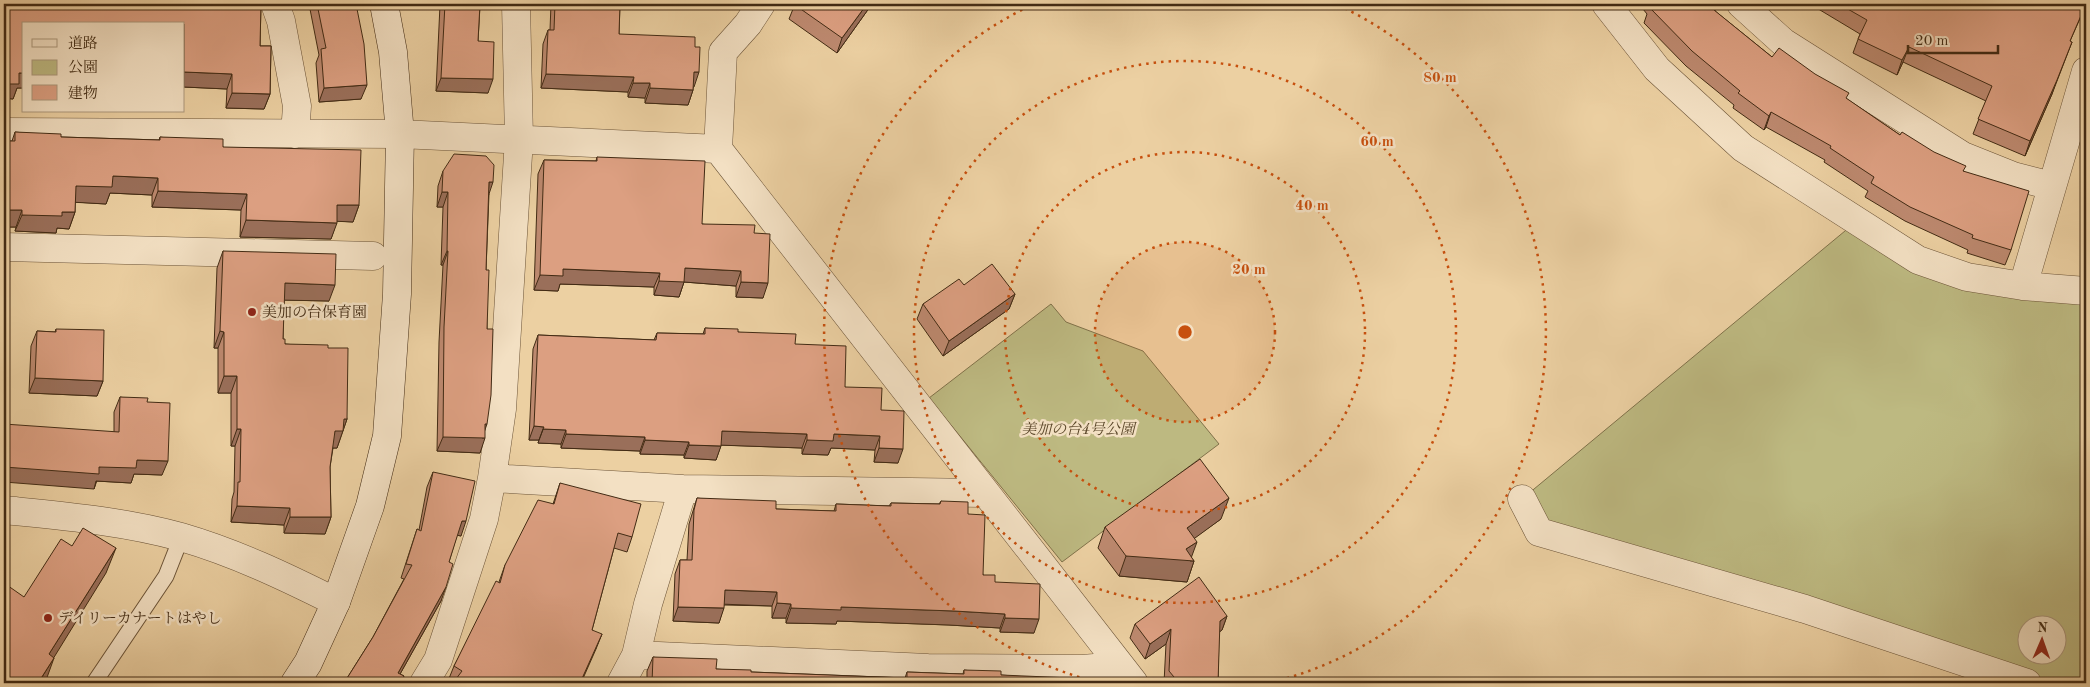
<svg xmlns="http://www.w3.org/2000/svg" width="2090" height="687" viewBox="0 0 2090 687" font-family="'Old Standard TT','Noto Serif JP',serif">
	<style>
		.green { fill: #bdb981; stroke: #80724a; fill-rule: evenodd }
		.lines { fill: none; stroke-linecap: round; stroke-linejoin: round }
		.lane-casing { stroke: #6c5438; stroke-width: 17 }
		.street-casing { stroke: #6c5438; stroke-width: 29 }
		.secondary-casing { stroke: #422b14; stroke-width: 29 }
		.lane { stroke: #f3e0c3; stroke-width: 15 }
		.street { stroke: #f3e0c3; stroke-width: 28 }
		.secondary { stroke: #f3e0c3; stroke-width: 28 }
		.wall { fill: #bd896f; stroke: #422b14 }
		.shaded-wall { fill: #9a6f5a; stroke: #422b14 }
		.building { fill: #dc9f81; stroke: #422b14 }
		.ring { fill: none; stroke: #c7500e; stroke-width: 2.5; stroke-dasharray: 2.5 5 }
		.poi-dot { fill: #8f2418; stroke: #f3e0c3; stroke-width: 2 }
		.labels { text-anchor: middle; stroke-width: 5; stroke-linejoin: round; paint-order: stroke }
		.poi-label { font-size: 15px; fill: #422b14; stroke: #f3e0c3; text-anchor: start }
		.park-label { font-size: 15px; font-style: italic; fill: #5b472a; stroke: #f3e0c3 }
		.centre { fill: #c7500e; stroke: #f3e0c3; stroke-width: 2.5 }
		.ring-label { font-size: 15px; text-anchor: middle; font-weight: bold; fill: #c7500e; stroke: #f3e0c3; stroke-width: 5; stroke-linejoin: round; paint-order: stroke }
	</style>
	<rect width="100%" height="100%" fill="#ecd0a2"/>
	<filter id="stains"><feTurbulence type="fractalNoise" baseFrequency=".004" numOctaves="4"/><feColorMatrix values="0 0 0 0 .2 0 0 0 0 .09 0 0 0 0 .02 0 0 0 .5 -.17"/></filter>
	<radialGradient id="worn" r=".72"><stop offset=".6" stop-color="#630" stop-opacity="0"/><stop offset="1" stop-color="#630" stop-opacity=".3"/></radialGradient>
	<path class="green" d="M 1857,221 L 1918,260 L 2086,291 L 2086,683 L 2027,683 L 1539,532 L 1522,499 ZM 2028,624 L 2058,624 L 2058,654 L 2028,654 Z
		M 1051,304 L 1066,322 L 1143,351 L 1219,444 L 1062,562 L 929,398 Z"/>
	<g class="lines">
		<defs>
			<path id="lane" d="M 94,683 L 166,576 L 181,538"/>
			<path id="street" d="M 275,4 L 281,21 L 297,106 L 295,134
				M 761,4 L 748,24 L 723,52 L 718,149 L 1134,683
				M 1606,4 L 1657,69 L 1743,148 L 1918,260 L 1967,277 L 2023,286 L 2086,291
				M 1741,4 L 1783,42 L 1963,156 L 2013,176 L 2052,186
				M 4,132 L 400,134 L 718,149
				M 4,247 L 373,256
				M 2023,286 L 2086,71
				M 492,478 L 683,489 L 984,493
				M 1522,499 L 1539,532 L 1805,609 L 2027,683
				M 4,510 C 63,516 123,521 181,537 C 236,553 286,577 336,602
				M 636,655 L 928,668 L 1082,669 L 1120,666
				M 424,683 L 438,660 L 484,519 L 492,478 L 502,409 L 519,139 L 516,4
				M 621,683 L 636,655 L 648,604 L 683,489"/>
			<path id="secondary" d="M 295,683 L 308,663 L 336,602 L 370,506 L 387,436 L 397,294 L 400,134 L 393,52 L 384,4"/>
		</defs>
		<use href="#lane" class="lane-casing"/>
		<use href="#street" class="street-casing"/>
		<use href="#secondary" class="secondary-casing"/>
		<use href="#lane" class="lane"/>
		<use href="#street" class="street"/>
		<use href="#secondary" class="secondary"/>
	</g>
	<path class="wall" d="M 4,4 L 261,4 L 260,46 L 271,46 L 270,94 L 264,109 L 226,108 L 227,89 L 184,87 L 184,24 L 24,24 L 24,88 L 17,88 L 13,99 L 4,98 Z
		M 309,4 L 356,4 L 361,99 L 319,102 L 316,63 L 319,55 Z
		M 426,4 L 485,4 L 484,6 L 480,6 L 478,41 L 488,93 L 436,91 L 440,5 Z
		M 551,4 L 620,4 L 619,34 L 694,87 L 693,87 L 693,90 L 688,105 L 645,103 L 645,98 L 628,97 L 628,92 L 541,88 L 543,44 L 548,30 L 550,30 Z
		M 795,4 L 872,4 L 837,53 L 789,19 Z
		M 1639,4 L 1712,4 L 1716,8 L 1715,11 L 1772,57 L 1847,99 L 1900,135 L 1964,171 L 2011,250 L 2005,265 L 1967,253 L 1968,250 L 1905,221 L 1865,197 L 1868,191 L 1824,162 L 1825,160 L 1766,127 L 1764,130 L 1733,108 L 1734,105 L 1686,66 L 1644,23 L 1647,14 Z
		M 1810,4 L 2086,4 L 2086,5 L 2070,41 L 2052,94 L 2025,156 L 1973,134 L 1986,101 L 1903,62 L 1897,75 L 1853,53 L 1860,34 Z
		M 15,132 L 61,137 L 159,140 L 160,137 L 223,147 L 359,205 L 353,222 L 337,221 L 331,239 L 240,237 L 241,210 L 152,207 L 152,195 L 110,193 L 106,204 L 75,202 L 75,212 L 69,229 L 57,228 L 56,233 L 15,231 L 16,227 L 4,227 L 4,143 L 7,144 L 8,141 L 12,141 Z
		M 597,157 L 702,224 L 754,233 L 763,298 L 736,297 L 736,286 L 684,282 L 679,297 L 654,295 L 654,287 L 560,284 L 558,291 L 534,290 L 538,174 L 544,160 L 596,161 Z
		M 443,171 L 489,194 L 486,270 L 487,329 L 485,429 L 480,453 L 437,451 L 439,342 L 443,265 L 441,265 L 443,207 L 437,207 L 438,186 Z
		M 223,251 L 329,301 L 284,300 L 283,339 L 285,344 L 328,348 L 347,419 L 337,448 L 333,448 L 330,467 L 331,517 L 325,534 L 284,533 L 284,525 L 231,522 L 232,499 L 234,492 L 235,446 L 231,446 L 231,393 L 218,393 L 218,348 L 214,348 L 217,268 Z
		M 964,285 L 1015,294 L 1009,309 L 943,356 L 917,319 L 923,304 Z
		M 705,328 L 738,332 L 795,344 L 845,387 L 881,410 L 898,463 L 874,462 L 875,450 L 831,448 L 828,455 L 802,454 L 802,448 L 721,445 L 716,460 L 684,458 L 684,455 L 640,454 L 640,451 L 561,448 L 561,444 L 538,443 L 539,440 L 529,440 L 533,349 L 538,335 L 654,340 L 657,333 L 703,334 Z
		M 56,329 L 103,381 L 97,396 L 29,393 L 31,346 L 37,331 L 55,332 Z
		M 120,397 L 147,402 L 162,475 L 134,474 L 131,483 L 96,481 L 94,489 L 114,432 L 114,412 Z
		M 433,472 L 461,536 L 457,535 L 449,562 L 441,601 L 400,674 L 404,676 L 401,683 L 344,683 L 373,637 L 404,579 L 401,578 L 417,529 L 419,530 L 427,487 Z
		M 560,483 L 632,537 L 627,552 L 614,548 L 592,630 L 596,649 L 453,683 L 448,681 L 454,666 L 499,582 L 505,565 L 553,504 Z
		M 697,498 L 776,509 L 834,511 L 836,504 L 889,506 L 891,503 L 939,504 L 941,501 L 968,514 L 983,575 L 995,582 L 1034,633 L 1000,632 L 1000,628 L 949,625 L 837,621 L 836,624 L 786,623 L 786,618 L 772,618 L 772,606 L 724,605 L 719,623 L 673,621 L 675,574 L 680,560 L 687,560 L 689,524 Z
		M 1221,519 L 1194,538 L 1191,557 L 1194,561 L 1187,582 L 1119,576 L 1098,548 L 1105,527 Z
		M 1227,616 L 1222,630 L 1219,632 L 1218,683 L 1164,683 L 1166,644 L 1145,659 L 1130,638 L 1135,624 Z
		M 653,657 L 716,669 L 751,672 L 905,678 L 907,672 L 963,674 L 964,670 L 1001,675 L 1101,683 L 647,683 L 647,671 Z"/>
	<path class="shaded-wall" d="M 476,4 L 485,4 L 484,6 L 475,6 Z
		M 867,4 L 872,4 L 837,53 L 842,38 Z
		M 2072,42 L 2052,94 L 2025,156 L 2030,141 Z
		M 1909,47 L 1903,62 L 1897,75 L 1902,60 Z
		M 184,72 L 232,74 L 227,89 L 184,87 Z
		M 694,72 L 699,72 L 694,87 L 688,87 Z
		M 19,73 L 24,73 L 24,88 L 17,88 L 13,99 L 4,98 L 4,84 Z
		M 546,74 L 634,77 L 628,92 L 541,88 Z
		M 441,78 L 493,79 L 488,93 L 436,91 Z
		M 633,83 L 650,83 L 645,98 L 628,97 Z
		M 367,85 L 361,99 L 319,102 L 324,88 Z
		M 650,88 L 693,90 L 688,105 L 645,103 Z
		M 232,93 L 270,94 L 264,109 L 226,108 Z
		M 1771,112 L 1766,127 L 1764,130 L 1769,116 Z
		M 113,176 L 158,178 L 152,195 L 110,193 L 106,204 L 70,202 L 76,186 Z
		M 489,182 L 493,182 L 488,197 Z
		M 158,191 L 247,194 L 241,210 L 152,207 Z
		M 4,192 L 9,193 L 4,207 Z
		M 442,192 L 448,192 L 443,207 L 437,207 Z
		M 337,205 L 359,205 L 353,222 L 331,221 Z
		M 8,210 L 22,210 L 16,227 L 4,227 L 4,223 Z
		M 62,212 L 75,212 L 69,229 L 57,228 L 56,233 L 15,231 L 22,215 Z
		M 246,220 L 337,223 L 331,239 L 240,237 Z
		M 447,251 L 448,251 L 443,265 L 441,265 Z
		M 685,268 L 741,271 L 736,286 L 684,282 L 679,297 L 654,295 L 659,281 Z
		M 563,269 L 660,273 L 654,287 L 560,284 L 558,291 L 534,290 L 540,275 Z
		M 741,282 L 768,283 L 763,298 L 736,297 Z
		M 285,283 L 335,285 L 329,301 L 279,300 Z
		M 1015,294 L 1009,309 L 943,356 L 949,341 Z
		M 220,331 L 224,332 L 218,348 L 214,348 Z
		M 224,376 L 237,376 L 231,393 L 218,393 Z
		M 35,378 L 103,381 L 97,396 L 29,393 Z
		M 344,419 L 347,419 L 337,448 L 329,448 L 335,431 Z
		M 485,424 L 487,424 L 482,438 L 485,438 L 480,453 L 437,451 L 443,437 Z
		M 534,426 L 544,427 L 539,440 L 529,440 Z
		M 237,429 L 241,429 L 235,446 L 231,446 Z
		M 543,429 L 566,430 L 561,444 L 538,443 Z
		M 722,431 L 807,434 L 802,448 L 717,445 Z
		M 566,434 L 645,437 L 640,451 L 561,448 Z
		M 834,434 L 880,436 L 875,450 L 831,448 L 828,455 L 802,454 L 807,440 Z
		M 645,440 L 689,442 L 684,455 L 640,454 Z
		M 689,445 L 721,446 L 716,460 L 684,458 Z
		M 879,448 L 903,449 L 898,463 L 874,462 Z
		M 137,460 L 168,461 L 162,475 L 134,474 L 131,483 L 96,481 L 94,489 L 4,482 L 4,467 L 99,467 Z
		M 1229,498 L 1221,519 L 1180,549 L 1187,528 Z
		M 237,506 L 290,508 L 284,525 L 231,522 Z
		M 290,517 L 331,517 L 325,534 L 284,533 Z
		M 462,521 L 466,521 L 461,536 L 456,535 Z
		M 1197,542 L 1190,561 L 1194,561 L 1187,582 L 1119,576 L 1126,556 L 1186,549 Z
		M 116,548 L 106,573 L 40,680 L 49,654 Z
		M 446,587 L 441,601 L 395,683 L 398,673 Z
		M 725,590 L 777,592 L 772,606 L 719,604 Z
		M 777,603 L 791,604 L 786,618 L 772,618 Z
		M 678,607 L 724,608 L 719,623 L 673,621 Z
		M 841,607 L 954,611 L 1005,614 L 1000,628 L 949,625 L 837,621 L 836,624 L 786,623 L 791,608 Z
		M 1227,616 L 1222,630 L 1214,636 L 1220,621 Z
		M 1005,618 L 1039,619 L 1034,633 L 1000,632 Z
		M 1171,629 L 1166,644 L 1145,659 L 1150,644 Z
		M 602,634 L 596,649 L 581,683 L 580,683 Z
		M 54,658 L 45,683 L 38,683 Z"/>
	<path class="building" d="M 4,4 L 261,4 L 260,46 L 271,46 L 270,94 L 232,93 L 232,74 L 184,72 L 184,24 L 24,24 L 24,73 L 19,73 L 19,84 L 4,84 Z
		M 317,4 L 356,4 L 364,44 L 367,85 L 324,88 L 321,49 L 326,48 Z
		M 445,4 L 480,4 L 478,41 L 494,42 L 493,79 L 441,78 Z
		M 555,4 L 620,4 L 619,34 L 695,37 L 695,47 L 700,47 L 699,72 L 694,72 L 693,90 L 650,88 L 650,83 L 633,83 L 634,77 L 546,74 L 548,30 L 554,30 Z
		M 795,4 L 867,4 L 842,38 L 795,5 Z
		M 1654,4 L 1712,4 L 1716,8 L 1714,10 L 1772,57 L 1779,48 L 1815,74 L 1849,93 L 1846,98 L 1900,135 L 1902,132 L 1934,152 L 1966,166 L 1963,171 L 2029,191 L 2011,250 L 1972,238 L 1973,235 L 1910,207 L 1871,183 L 1874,177 L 1830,148 L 1831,146 L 1771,112 L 1769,116 L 1738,93 L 1740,91 L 1692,51 L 1650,8 Z
		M 1839,4 L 2086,4 L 2070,41 L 2072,42 L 2057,80 L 2030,141 L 1978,119 L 1992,86 L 1909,47 L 1902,60 L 1858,39 L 1867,20 Z
		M 15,132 L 61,134 L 61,137 L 160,140 L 160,137 L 223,139 L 223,147 L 361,150 L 359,205 L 337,205 L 337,223 L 246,220 L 247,194 L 158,191 L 158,178 L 113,176 L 112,187 L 76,186 L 75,212 L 62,212 L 62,216 L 22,215 L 22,210 L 8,210 L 9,193 L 4,192 L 4,143 L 8,144 L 8,141 L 15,141 Z
		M 454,154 L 486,156 L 494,165 L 493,182 L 489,182 L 486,270 L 489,270 L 487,329 L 493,329 L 491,395 L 487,424 L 485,424 L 485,438 L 443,437 L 444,327 L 448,251 L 447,251 L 448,192 L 442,192 L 443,171 Z
		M 597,157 L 705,161 L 702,224 L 755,225 L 754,233 L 770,234 L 768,283 L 741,282 L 741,271 L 685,268 L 684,282 L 659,281 L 660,273 L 563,269 L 563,276 L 540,275 L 544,160 L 597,161 Z
		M 223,251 L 336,254 L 335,285 L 285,283 L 283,339 L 285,339 L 285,344 L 328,345 L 328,348 L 348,348 L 347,419 L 344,419 L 343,431 L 335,431 L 330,467 L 331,517 L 290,517 L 290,508 L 237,506 L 238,482 L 240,482 L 241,429 L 237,429 L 237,376 L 224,376 L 224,332 L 220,331 Z
		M 992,264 L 1015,294 L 949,341 L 923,304 L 959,279 L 964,285 Z
		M 705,328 L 738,329 L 738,332 L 796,334 L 795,344 L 846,346 L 845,387 L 882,388 L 881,410 L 904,411 L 903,449 L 879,448 L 880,436 L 834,434 L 833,441 L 807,440 L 807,434 L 722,431 L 721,446 L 689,445 L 689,442 L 645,440 L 645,437 L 566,434 L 566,430 L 543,429 L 544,427 L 534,426 L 538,335 L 656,340 L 657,333 L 705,334 Z
		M 56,329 L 104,330 L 103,381 L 35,378 L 37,331 L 56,332 Z
		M 120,397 L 148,398 L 147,402 L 170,403 L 168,461 L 137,460 L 136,468 L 99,467 L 99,474 L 4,467 L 4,424 L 119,432 Z
		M 1200,459 L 1229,498 L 1187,528 L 1197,542 L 1186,549 L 1194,561 L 1126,556 L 1105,527 Z
		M 433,472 L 475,481 L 466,521 L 462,521 L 449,562 L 453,564 L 446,587 L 398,673 L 404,676 L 399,683 L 344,683 L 373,637 L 412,565 L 406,564 L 417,529 L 421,531 Z
		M 560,483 L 641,504 L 632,537 L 618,533 L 592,630 L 602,634 L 580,683 L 453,683 L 462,671 L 454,666 L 496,581 L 500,583 L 505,565 L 538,500 L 554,504 Z
		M 697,498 L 776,501 L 776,509 L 836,511 L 836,504 L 891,506 L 891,503 L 940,504 L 941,501 L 968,502 L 968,514 L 985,515 L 983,575 L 995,575 L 995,582 L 1040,584 L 1039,619 L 1005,618 L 1005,614 L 954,611 L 841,607 L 841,610 L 791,608 L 791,604 L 777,603 L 777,592 L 725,590 L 724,608 L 678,607 L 680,560 L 692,560 L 694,510 Z
		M 83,528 L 116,548 L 49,654 L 54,658 L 38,683 L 4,683 L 4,583 L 24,597 L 61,539 L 72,546 Z
		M 1199,577 L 1227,616 L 1220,621 L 1218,683 L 1179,683 L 1169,671 L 1171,629 L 1150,644 L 1135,624 Z
		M 653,657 L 717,659 L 716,669 L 751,670 L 751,672 L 907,678 L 907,672 L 964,674 L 964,670 L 1001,671 L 1001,675 L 1071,678 L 1071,681 L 1101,682 L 1101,683 L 652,683 Z"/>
	<circle cx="1185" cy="332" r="90" fill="#c7500e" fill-opacity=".12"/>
	<g class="ring">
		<circle cx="1185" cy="332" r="90"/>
		<circle cx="1185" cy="332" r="180"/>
		<circle cx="1185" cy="332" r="271"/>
		<path d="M1101 683A361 361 0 0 1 1032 5M1338 5A361 361 0 0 1 1269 683"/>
	</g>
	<g class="poi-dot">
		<circle cx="252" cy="312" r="5"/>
		<circle cx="48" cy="618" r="5"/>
	</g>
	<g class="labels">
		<g class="poi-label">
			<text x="262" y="317">美加の台保育園</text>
			<text x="58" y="623">デイリーカナートはやし</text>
		</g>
		<g class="park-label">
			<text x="1078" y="434">美加の台4号公園</text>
		</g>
	</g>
	<circle cx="1185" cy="332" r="8" class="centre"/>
	<g class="ring-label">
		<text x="1440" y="82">80 m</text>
		<text x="1377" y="146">60 m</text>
		<text x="1312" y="210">40 m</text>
		<text x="1249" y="274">20 m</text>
	</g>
	<rect width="2090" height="687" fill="none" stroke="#ecd0a2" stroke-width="20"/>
	<rect x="5" y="5" width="2080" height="677" fill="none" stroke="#422b14" stroke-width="2.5"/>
	<rect x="10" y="10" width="2070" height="667" fill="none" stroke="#422b14"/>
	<rect x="22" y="22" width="162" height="90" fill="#f3e0c3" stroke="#ac987d"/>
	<rect x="32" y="39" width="25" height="8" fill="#f3e0c3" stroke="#ac987d"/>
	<text x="68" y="48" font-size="15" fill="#422b14">道路</text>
	<rect x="32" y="60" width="25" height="15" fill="#bdb981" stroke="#ac987d"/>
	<text x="68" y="72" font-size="15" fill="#422b14">公園</text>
	<rect x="32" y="85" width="25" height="15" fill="#dc9f81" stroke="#ac987d"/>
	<text x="68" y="98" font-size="15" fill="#422b14">建物</text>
	<g transform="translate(2042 640) rotate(2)"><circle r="24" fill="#f3e0c3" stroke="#ac987d"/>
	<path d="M0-4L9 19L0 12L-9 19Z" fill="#8f2418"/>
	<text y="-8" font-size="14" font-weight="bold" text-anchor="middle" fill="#422b14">N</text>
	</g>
	<path d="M1908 45v8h90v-8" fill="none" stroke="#422b14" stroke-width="2.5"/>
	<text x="1915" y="45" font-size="15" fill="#422b14" stroke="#f3e0c3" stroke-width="4" paint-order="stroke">20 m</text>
	<rect width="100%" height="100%" filter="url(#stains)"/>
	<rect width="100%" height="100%" fill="url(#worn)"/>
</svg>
